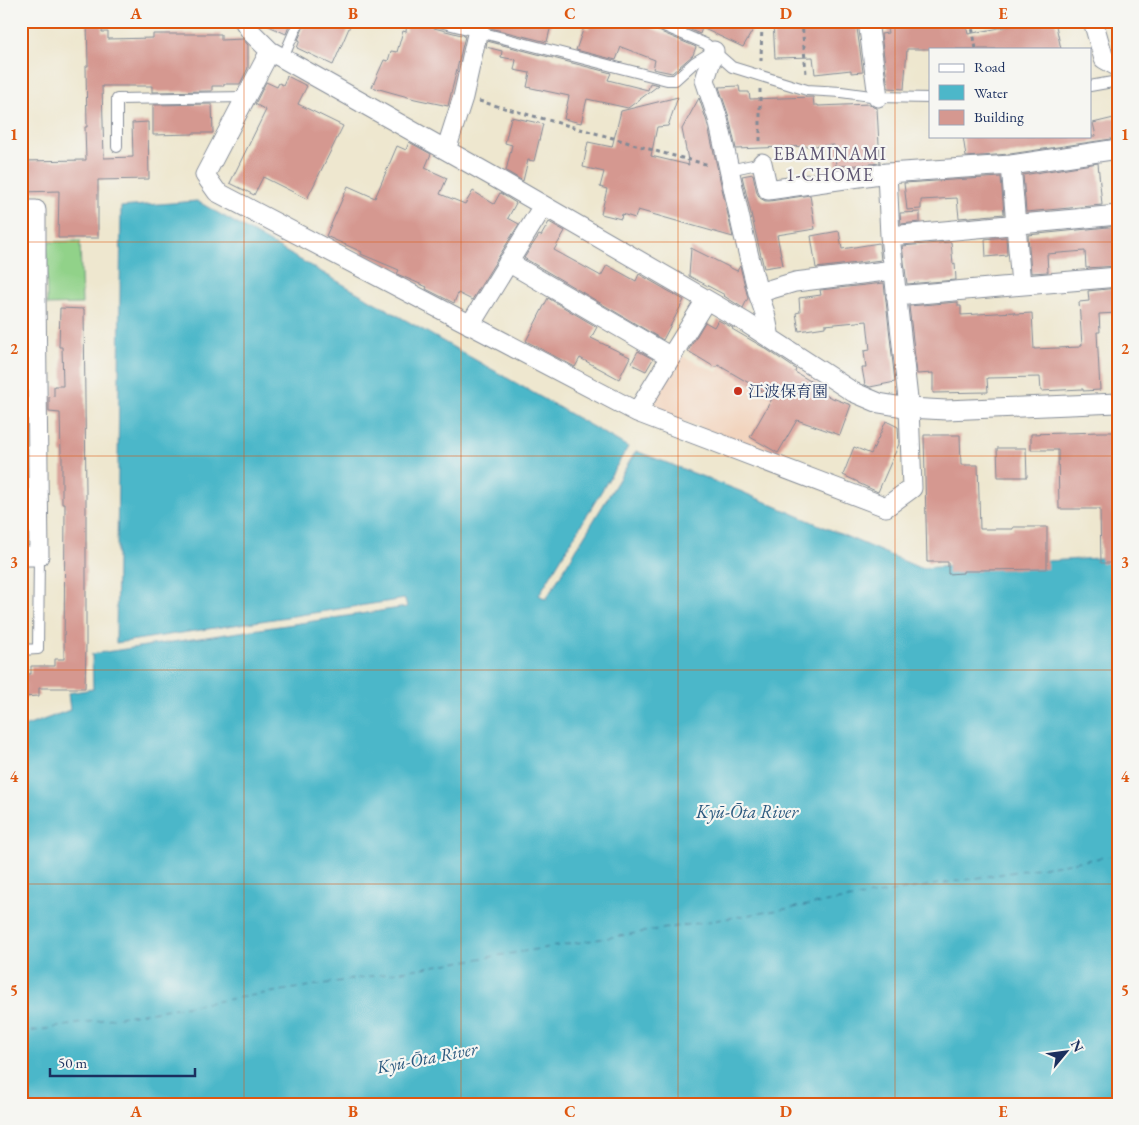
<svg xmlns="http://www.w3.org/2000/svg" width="1139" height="1125" viewBox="0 0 1139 1125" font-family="'EB Garamond','Noto Serif JP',serif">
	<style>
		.built { fill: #f2d4be }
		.green { fill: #91d289; stroke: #568074 }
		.water { fill: #4cb7c9; stroke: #347394 }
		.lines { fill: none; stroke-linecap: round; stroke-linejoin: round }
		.ferry { stroke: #2a587e; stroke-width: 1; stroke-dasharray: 6 5; stroke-linecap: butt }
		.building { fill: #d59890 }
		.service-casing { stroke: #848b96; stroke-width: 12 }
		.minor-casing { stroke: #848b96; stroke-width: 21 }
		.path { stroke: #848b96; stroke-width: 3; stroke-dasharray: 4 4; stroke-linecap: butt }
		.service { stroke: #fff; stroke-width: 10 }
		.minor { stroke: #fff; stroke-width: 19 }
		.grid { fill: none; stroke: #de5710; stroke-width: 1; stroke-opacity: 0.55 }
		.poi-dot { fill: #c8321e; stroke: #f6f6f2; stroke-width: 2 }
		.labels { text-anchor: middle; stroke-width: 4.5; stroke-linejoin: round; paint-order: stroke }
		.poi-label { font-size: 16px; fill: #1b2f5e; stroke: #f6f6f2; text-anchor: start }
		.neighbourhood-label { font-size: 18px; letter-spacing: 1px; fill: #5c5470; stroke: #f6f6f2 }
		.water-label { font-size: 18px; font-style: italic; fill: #2a587e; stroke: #f6f6f2 }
		.neatline { fill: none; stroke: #de5710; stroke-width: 2 }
		.grid-label { font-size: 16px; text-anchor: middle; font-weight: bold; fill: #de5710 }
	</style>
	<rect width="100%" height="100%" fill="#f6f6f2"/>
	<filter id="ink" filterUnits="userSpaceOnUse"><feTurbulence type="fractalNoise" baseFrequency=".02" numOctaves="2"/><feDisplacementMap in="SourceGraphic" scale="10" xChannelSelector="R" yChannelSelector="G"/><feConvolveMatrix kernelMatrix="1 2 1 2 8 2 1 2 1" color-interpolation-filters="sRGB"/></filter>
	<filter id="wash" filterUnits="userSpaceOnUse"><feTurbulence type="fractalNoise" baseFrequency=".0096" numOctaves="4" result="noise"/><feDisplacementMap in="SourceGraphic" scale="20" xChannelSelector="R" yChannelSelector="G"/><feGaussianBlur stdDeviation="1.12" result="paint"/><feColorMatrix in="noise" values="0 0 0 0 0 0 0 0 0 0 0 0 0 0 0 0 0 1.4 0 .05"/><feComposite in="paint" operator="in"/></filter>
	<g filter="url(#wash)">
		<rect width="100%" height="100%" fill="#eee7cf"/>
		<path class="built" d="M 741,331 L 820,382 L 779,456 L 661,413 L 654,400 L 682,356 L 717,372 Z"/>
		<path class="green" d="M 80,241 L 82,304 L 47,305 L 46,242 Z"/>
		<path class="water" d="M 197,201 L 628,447 L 539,595 L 546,599 L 636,451 L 740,491 L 920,568 L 1118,557 L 1118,1104 L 21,1104 L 21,728 L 70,710 L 68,693 L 93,689 L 92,654 L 407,607 L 405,599 L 116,643 L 121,207 Z"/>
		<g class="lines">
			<path class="ferry" d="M 21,1033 L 1118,855"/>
		</g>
		<g id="blocks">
			<path class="building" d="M 87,21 L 102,21 L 102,32 L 108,32 L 108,39 L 153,38 L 153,34 L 221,34 L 221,40 L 243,39 L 248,45 L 248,68 L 240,84 L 224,84 L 224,86 L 212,86 L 212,91 L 152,92 L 152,86 L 102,86 L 104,158 L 133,157 L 132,123 L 148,122 L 149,179 L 98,180 L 98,238 L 58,238 L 59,191 L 21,192 L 21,161 L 86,160 L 85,127 L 87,127 L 86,66 L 88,66 Z
				M 258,21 L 291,21 L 286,34 Z
				M 306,21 L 352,21 L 333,65 L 297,48 L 300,40 L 298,40 Z
				M 407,21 L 429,21 L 431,26 L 434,28 L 465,36 L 448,106 L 415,99 L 372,87 L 384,60 L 388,61 L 391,51 L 397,52 L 403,31 L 406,32 Z
				M 491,21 L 552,21 L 547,42 L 490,28 Z
				M 592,21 L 645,21 L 646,25 L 649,27 L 696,47 L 693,55 L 672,73 L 653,69 L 655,60 L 621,47 L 616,60 L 576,50 L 584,27 L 589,29 Z
				M 670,21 L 758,21 L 743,47 L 702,28 L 700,34 Z
				M 773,21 L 856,21 L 863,72 L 851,73 L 851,70 L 815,74 L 813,57 L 775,58 Z
				M 886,21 L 965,21 L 968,34 L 1015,25 L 1013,21 L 1055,21 L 1061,49 L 907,49 L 904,89 L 888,88 L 881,34 L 888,33 Z
				M 487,41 L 611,73 L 608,80 L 648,90 L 650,83 L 659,85 L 628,108 L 587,99 L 581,123 L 564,119 L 569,96 L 527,87 L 530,73 L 514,70 L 516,60 L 501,57 L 502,51 L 486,47 Z
				M 287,76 L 307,86 L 298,104 L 343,126 L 307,199 L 263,177 L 254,195 L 230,183 L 266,110 L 255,104 L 266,82 L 277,87 L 279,83 L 283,85 Z
				M 739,86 L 740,92 L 749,92 L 750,99 L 813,97 L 814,105 L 818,105 L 818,106 L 870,104 L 873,107 L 877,108 L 880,163 L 862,165 L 836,166 L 834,145 L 736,149 L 729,117 L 719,87 Z
				M 678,97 L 668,126 L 657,127 L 651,156 L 689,165 L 682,129 L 699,98 L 707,122 L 733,237 L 638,210 L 635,218 L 622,214 L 621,219 L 601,214 L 607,189 L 600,187 L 604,172 L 583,167 L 588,142 L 612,147 L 621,111 Z
				M 212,104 L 213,133 L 193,133 L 193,134 L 153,135 L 153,105 Z
				M 511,117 L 543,124 L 534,161 L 528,160 L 523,181 L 506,171 L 512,145 L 505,143 Z
				M 1118,117 L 1118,138 L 1010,154 L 966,157 L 963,136 L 1096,136 L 1093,123 Z
				M 409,142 L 431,154 L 425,168 L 447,178 L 440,194 L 465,204 L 473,191 L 494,204 L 500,193 L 516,203 L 508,218 L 519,224 L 472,300 L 458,293 L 454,303 L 426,289 L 427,287 L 397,274 L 399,270 L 361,254 L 362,252 L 326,236 L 348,186 L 375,198 L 397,146 L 406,150 Z
				M 1098,163 L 1102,205 L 1026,212 L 1023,175 Z
				M 753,174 L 757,193 L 760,198 L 765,201 L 770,201 L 810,195 L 815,229 L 777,235 L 783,265 L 764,268 L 742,176 Z
				M 1001,177 L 1004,214 L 959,218 L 957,198 L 921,200 L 921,209 L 907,210 L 904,183 Z
				M 920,212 L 920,222 L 901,224 L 900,213 Z
				M 549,222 L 565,231 L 554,250 L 601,276 L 607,265 L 636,281 L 639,274 L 684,300 L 663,340 L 524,258 L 539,235 L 541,236 Z
				M 1118,226 L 1118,266 L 1086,268 L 1085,251 L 1047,254 L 1048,272 L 1031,273 L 1028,235 Z
				M 839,231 L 842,249 L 879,243 L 881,260 L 816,268 L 811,236 Z
				M 1006,237 L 1007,255 L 986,257 L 985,239 Z
				M 951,242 L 953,264 L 955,263 L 956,280 L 907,284 L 902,246 Z
				M 691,248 L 737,271 L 740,266 L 748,298 L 743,308 L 724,296 L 725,295 L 689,276 Z
				M 884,283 L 895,382 L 870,387 L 865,385 L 862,368 L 866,368 L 864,351 L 870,350 L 867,321 L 825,325 L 825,327 L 799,331 L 796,313 L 800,312 L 799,298 L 821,295 L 820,290 Z
				M 1117,288 L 1118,313 L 1099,314 L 1100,332 L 1097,332 L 1100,390 L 1083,391 L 1083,389 L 1041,391 L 1040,377 L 987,378 L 988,392 L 933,393 L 933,373 L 917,374 L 909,306 L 958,302 L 958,306 L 961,306 L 961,315 L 1014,312 L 1015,314 L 1032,313 L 1034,349 L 1080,347 L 1080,345 L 1082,345 L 1079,302 L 1089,301 L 1088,291 Z
				M 548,298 L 597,327 L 591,338 L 630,357 L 619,379 L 580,358 L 575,367 L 526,341 Z
				M 60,308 L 84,309 L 86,493 L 86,645 L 85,688 L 39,688 L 39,696 L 21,697 L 21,674 L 31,674 L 31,666 L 55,666 L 55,659 L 64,659 L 65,504 L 62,504 L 62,454 L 61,454 L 60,413 L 49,412 L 49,397 L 54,396 L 54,386 L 63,386 L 62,347 L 59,347 Z
				M 718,320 L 733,328 L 732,329 L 763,347 L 796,369 L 795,372 L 817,385 L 814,391 L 851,405 L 840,435 L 797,420 L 778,453 L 750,437 L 773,397 L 718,365 L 716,368 L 688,351 L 705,322 L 714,327 Z
				M 638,351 L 653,359 L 646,371 L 631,364 Z
				M 886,421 L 898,427 L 899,444 L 878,492 L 858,483 L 858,482 L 843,475 L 854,447 L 871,454 Z
				M 1100,432 L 1118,432 L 1118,563 L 1101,563 L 1100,509 L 1059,509 L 1058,450 L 1031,450 L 1031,434 Z
				M 924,435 L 960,435 L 961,465 L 978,465 L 980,529 L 1013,529 L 1013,527 L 1047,527 L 1047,569 L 980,570 L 980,571 L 963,571 L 963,573 L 948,574 L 948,562 L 927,562 Z
				M 997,448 L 1026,448 L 1027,477 L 998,477 Z"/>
		</g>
	</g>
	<g filter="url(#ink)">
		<use href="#blocks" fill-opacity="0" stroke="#848b96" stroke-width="1"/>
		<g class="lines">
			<defs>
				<path id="service" d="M 436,21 L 667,80 L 675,80 L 695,62 L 713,51
					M 652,21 L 706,44 L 732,67 L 807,90 L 841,92 L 878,97 L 930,98
					M 283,58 L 299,21
					M 1090,86 L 1118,81
					M 117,147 L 117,99 L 246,97
					M 729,170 L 762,163
					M 21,650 L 38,649 L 39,556"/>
				<path id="minor" d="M 244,21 L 251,32 L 270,51 L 501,181 L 745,322 L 853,392 L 879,403 L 909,408 L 946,410 L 1118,403
					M 868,21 L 878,97
					M 1093,21 L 1104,59 L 1118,67
					M 270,51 L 205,175 L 217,192 L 637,412 L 886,507 L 912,488 L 909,408 L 890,236 L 887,173
					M 714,51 L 705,80 L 718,119 L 742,228 L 758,293 L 765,313 L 770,338
					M 446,150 L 463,97 L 480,21
					M 762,163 L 768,190 L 887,173 L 1011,165 L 1118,149
					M 1011,165 L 1021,285
					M 21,210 L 36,210 L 36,294 L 21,294
					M 890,236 L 1118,215
					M 508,262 L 671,357
					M 758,293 L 795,282 L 894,270
					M 896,296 L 1118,277
					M 470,325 L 543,206
					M 637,412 L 706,300
					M 21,556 L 39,556 L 36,294"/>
			</defs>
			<use href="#service" class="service-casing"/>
			<use href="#minor" class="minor-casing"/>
			<path class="path" d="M 802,21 L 806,74
				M 971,21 L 976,49
				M 761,61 L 762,21
				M 760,89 L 760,145
				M 479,101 L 613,138 L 659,152 L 709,165"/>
			<use href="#service" class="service"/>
			<use href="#minor" class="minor"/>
		</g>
	</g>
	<path class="grid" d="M 244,21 L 244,1104M 461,21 L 461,1104M 678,21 L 678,1104M 895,21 L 895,1104M 21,242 L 1118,242M 21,456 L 1118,456M 21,670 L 1118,670M 21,884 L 1118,884"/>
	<circle class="poi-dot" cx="738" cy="391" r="5"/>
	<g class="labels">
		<g class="poi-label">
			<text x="748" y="397">江波保育園</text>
		</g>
		<g class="neighbourhood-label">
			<text x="830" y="160">EBAMINAMI<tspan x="830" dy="21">1-CHOME</tspan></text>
		</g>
		<g class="water-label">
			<text x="747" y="818">Kyū-Ōta River</text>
			<text transform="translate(427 1058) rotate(-11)" y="6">Kyū-Ōta River</text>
		</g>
	</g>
	<rect width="1139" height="1125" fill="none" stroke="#f6f6f2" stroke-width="55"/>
	<rect x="929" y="48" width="162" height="90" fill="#f6f6f2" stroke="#9ea6b7"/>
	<rect x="939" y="64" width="25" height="8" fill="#ffffff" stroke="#9ea6b7"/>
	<text x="974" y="72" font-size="15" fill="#1b2f5e">Road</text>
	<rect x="939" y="85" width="25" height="15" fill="#4cb7c9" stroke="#9ea6b7"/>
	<text x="974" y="98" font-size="15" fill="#1b2f5e">Water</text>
	<rect x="939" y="110" width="25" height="15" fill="#d59890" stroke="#9ea6b7"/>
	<text x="974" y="122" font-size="15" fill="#1b2f5e">Building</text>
	<g transform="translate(1066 1052) rotate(61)" stroke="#f6f6f2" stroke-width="4" paint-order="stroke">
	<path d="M0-4L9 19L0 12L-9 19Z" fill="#1b2f5e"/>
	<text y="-8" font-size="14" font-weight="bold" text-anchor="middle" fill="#1b2f5e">N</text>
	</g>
	<path d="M50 1068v8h145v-8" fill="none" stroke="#1b2f5e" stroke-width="2.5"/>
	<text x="58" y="1068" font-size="15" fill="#1b2f5e" stroke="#f6f6f2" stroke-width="4" paint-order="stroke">50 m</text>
	<rect x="28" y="28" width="1084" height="1070" class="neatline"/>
	<g class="grid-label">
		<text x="136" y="19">A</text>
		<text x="353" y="19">B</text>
		<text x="570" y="19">C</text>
		<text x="786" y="19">D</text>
		<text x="1003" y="19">E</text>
		<text x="14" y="140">1</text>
		<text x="1125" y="140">1</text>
		<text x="14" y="354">2</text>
		<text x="1125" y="354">2</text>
		<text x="14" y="568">3</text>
		<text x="1125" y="568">3</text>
		<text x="14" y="782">4</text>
		<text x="1125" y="782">4</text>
		<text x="14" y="996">5</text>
		<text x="1125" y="996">5</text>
		<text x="136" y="1117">A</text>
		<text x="353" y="1117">B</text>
		<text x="570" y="1117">C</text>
		<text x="786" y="1117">D</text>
		<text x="1003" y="1117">E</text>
	</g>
</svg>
